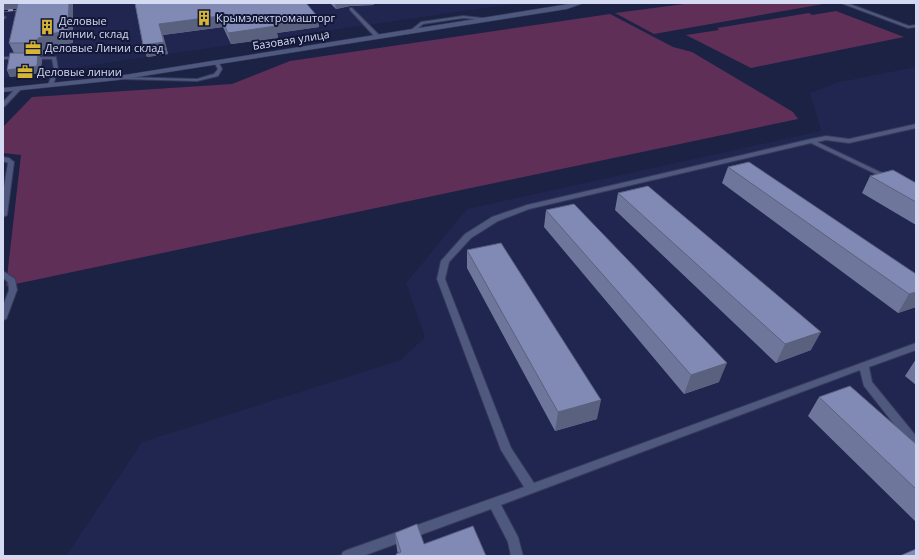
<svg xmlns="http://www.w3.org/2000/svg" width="919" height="559" viewBox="0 0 919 559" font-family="'Open Sans',sans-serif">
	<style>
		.built { fill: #20264f }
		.green { fill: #5f2f57 }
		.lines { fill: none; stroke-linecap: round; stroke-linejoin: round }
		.service-casing { stroke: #383b59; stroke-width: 2 }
		.tertiary-casing { stroke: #383b59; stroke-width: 1 }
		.path { stroke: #575d7b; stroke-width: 1.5; stroke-dasharray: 1 1; stroke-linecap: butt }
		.service { fill: #4f587f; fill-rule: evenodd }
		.tertiary { fill: #4f587f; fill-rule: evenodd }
		.rail-casing { stroke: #8f95b0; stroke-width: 2.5 }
		.rail { stroke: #131839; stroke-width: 1.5; stroke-dasharray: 5; stroke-linecap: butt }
		.wall { fill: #6e779b }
		.shaded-wall { fill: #5a617e }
		.building { fill: #808ab4; stroke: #5a617e }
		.labels { text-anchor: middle; stroke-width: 4; stroke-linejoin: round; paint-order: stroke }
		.far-poi-label { font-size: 11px; fill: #d4daf1; stroke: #131839; text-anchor: start }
		.far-street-label { font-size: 11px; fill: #d4daf1; stroke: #131839 }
	</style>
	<rect width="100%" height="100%" fill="#1c2244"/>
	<path class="built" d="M 3,3 L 519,3 L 3,78 Z
		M 916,67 L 916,556 L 66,556 L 142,442 L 401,360 L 425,337 L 406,283 L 467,209 L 821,131 L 810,93 L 839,82 Z"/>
	<path class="green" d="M 692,3 L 829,3 L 654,34 L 615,13 Z
		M 836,11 L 904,37 L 751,68 L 686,35 L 719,30 L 717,28 L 809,13 L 812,15 Z
		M 610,14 L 673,47 L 692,52 L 793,112 L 798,119 L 6,286 L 21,155 L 3,153 L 3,127 L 32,97 L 232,84 L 290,61 Z"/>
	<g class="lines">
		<defs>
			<path id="service" d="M 841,3 L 847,3 L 909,26 L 916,25 L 916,27 L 908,28 Z
				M 350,8 L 352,8 L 380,36 L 380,38 L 376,38 L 350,10 Z
				M 3,16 L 6,17 L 3,20 Z
				M 463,16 L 492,19 L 490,20 L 463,18 L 423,24 L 413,32 L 410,31 L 421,22 Z
				M 3,57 L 19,57 L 21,58 L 19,59 L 3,59 Z
				M 30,57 L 56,57 L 58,69 L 53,86 L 48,85 L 54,69 L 52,59 L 28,59 L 28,58 Z
				M 214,61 L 218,61 L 222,69 L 218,76 L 197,81 L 121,79 L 119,78 L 121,77 L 197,79 L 214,74 L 218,69 L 214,62 Z
				M 17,87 L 22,88 L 5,106 L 3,107 L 3,102 Z
				M 916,124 L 916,128 L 849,143 L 826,140 L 817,142 L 880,172 L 892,176 L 892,178 L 890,179 L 876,174 L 811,143 L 529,209 L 498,221 L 471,238 L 449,262 L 445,279 L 511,448 L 534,483 L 916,343 L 916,350 L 869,367 L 872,382 L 916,436 L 916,448 L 912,447 L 864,386 L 860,370 L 501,505 L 518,537 L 523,556 L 511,556 L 508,542 L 491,509 L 363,556 L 341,556 L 343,552 L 347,550 L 524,487 L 501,450 L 437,279 L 441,261 L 465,234 L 492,217 L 527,205 L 811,139 L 826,136 L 849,139 Z
				M 3,157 L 9,158 L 14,162 L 7,215 L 3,217 L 3,193 L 8,163 L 3,161 Z
				M 3,271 L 15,279 L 17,290 L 7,317 L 6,319 L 3,320 L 3,306 L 9,290 L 8,282 L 3,278 Z"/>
			<path id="tertiary" d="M 575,3 L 584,3 L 567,9 L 118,80 L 3,92 L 3,88 L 118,76 Z"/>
		</defs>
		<use href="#service" class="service-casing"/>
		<use href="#tertiary" class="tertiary-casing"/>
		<path class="path" d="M 40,70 L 47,69"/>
		<use href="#service" class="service"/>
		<use href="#tertiary" class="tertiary"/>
		<defs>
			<path id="rail" d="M 3,11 L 29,8"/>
		</defs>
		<use href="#rail" class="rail-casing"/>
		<use href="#rail" class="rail"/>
	</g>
	<path class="wall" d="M 3,3 L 73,3 L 73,43 L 48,46 L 48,49 L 43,50 L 42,56 L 39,56 L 42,60 L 40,73 L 10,77 L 7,70 L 14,53 L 9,43 L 17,8 L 3,10 Z
		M 135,3 L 317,16 L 319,27 L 277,33 L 278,38 L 231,44 L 223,27 L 163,35 L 168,54 L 147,57 L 143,45 Z
		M 330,3 L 374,3 L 374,5 L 350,6 L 336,9 Z
		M 728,167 L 916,274 L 916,307 L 898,313 L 722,183 Z
		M 870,176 L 916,183 L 916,225 L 862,193 Z
		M 618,193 L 811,350 L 776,363 L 615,210 Z
		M 546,210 L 719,382 L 684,394 L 544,227 Z
		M 467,250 L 597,419 L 555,431 L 467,268 Z
		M 916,359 L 916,385 L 905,376 Z
		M 819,397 L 916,444 L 916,522 L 808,416 Z
		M 395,533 L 424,544 L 398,554 L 397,550 Z"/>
	<path class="shaded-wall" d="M 3,3 L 22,3 L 24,7 L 3,10 Z
		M 69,3 L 73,3 L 73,43 L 48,46 L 48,49 L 43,50 L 42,56 L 37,43 L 38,38 L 43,35 Z
		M 335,3 L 374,3 L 374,5 L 350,6 L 336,9 Z
		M 220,16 L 223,27 L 163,35 L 168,54 L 147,57 L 143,45 L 159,24 Z
		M 317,16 L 319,27 L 277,33 L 278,38 L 231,44 L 228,33 L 272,22 Z
		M 38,53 L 42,60 L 40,73 L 10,77 L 7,70 Z
		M 916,292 L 916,307 L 898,313 L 909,294 Z
		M 821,332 L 811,350 L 776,363 L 785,344 Z
		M 727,363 L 719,382 L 684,394 L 691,375 Z
		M 601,400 L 597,419 L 555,431 L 558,412 Z"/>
	<path class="building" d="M 18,3 L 69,3 L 68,31 L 43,35 L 43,37 L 38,38 L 37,43 L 9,43 Z
		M 135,3 L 306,3 L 317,16 L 272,22 L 276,26 L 228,33 L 220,16 L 159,24 L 164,42 L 143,45 Z
		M 10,53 L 38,53 L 37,66 L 7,70 Z
		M 749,162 L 916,274 L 916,292 L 909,294 L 728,167 Z
		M 893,170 L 916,183 L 916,202 L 870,176 Z
		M 648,186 L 821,332 L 785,344 L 618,193 Z
		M 574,204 L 727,363 L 691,375 L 546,210 Z
		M 501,243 L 601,400 L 558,412 L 467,250 Z
		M 850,386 L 916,444 L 916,489 L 819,397 Z
		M 417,524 L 424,544 L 473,526 L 486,556 L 397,556 L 396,554 L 401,552 L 395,533 Z
		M 916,549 L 916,556 L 902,556 L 902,555 Z"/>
	<defs>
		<symbol id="building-bare" viewBox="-9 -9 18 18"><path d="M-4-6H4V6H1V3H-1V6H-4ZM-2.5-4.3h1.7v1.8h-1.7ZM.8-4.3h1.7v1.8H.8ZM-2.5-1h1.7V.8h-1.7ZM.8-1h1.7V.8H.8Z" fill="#d6b534" stroke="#131839" stroke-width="2.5" paint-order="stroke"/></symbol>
		<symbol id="office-bare" viewBox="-9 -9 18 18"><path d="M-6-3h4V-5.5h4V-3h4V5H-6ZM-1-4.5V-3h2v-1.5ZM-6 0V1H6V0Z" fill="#d6b534" stroke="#131839" stroke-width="2.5" paint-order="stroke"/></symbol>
	</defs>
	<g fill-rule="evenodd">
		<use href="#building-bare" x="193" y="7" width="22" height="22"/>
		<use href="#building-bare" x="36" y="16" width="22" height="22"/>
		<use href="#office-bare" x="22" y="37" width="22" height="22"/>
		<use href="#office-bare" x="14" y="61" width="22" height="22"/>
	</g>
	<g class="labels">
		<g class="far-poi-label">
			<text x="216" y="22">Крымэлектромашторг</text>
			<text x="59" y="25">Деловые<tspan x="59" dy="13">линии, склад</tspan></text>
			<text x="45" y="52">Деловые Линии склад</text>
			<text x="37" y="76">Деловые линии</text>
		</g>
		<g class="far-street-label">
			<text transform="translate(291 40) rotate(-9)" y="4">Базовая улица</text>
		</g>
	</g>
	<rect width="919" height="559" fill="none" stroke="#d4daf1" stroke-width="8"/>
</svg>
